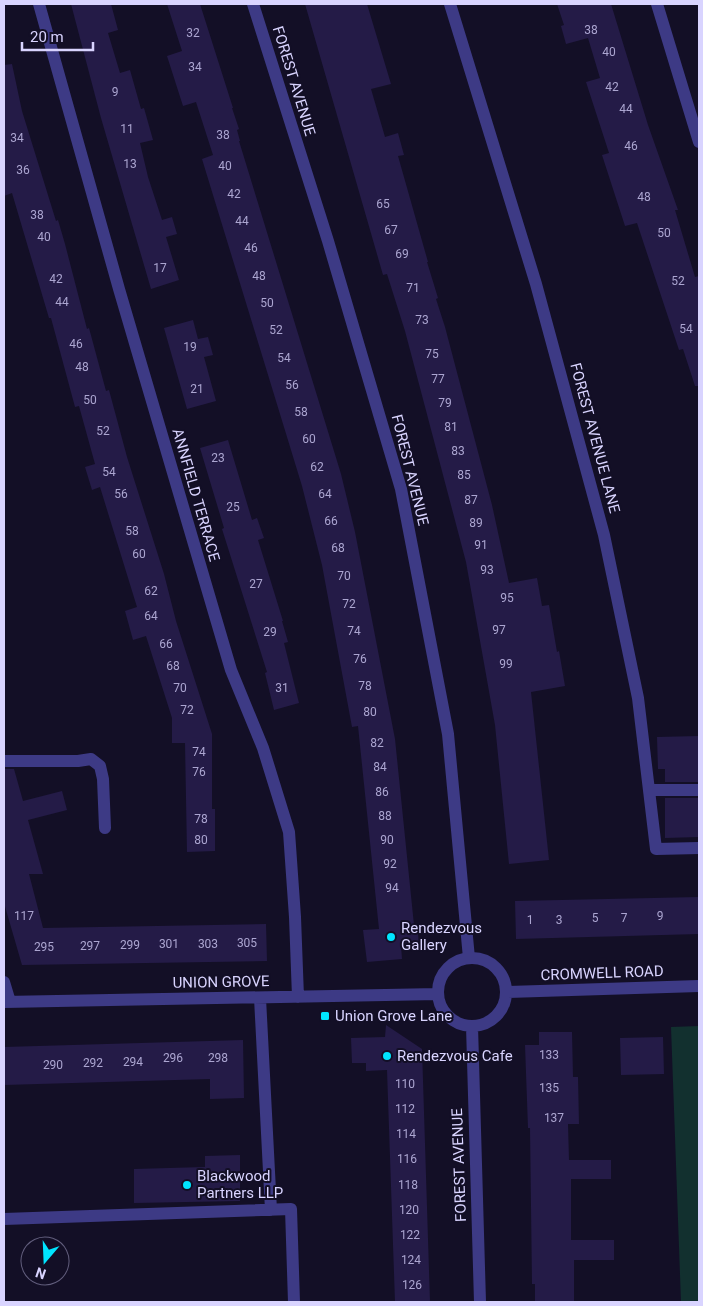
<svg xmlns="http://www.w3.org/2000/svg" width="703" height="1306" viewBox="0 0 703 1306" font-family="Roboto,sans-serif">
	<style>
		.green { fill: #12302f }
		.building { fill: #241b47 }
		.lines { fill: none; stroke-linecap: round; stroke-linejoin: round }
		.minor { stroke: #3d3a85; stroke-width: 12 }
		.poi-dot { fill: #00e5ff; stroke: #130f26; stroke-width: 2 }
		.labels { text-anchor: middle; stroke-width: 4; stroke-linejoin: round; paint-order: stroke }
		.number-label { font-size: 12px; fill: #aca6d1 }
		.street-label { font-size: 15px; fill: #d9d4ff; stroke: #130f26 }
		.poi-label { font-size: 15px; fill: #d9d4ff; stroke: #130f26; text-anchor: start }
	</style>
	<rect width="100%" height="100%" fill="#130f26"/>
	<path class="green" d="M 699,1026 L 699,1302 L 681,1302 L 671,1027 Z"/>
	<path class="building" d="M 71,4 L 111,4 L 118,30 L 108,33 L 120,73 L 130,70 L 141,109 L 144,108 L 153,140 L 140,143 L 148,177 L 162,220 L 172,217 L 177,234 L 166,237 L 179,280 L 151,289 L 101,118 Z
		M 167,4 L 200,4 L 233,108 L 232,108 L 239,129 L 237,130 L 240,141 L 239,141 L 341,474 L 355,532 L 395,739 L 414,925 L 417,924 L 419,944 L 401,946 L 402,959 L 367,962 L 363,930 L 379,929 L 358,726 L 352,727 L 322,565 L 302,486 L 202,159 L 213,155 L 196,102 L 183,106 L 167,56 L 182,51 Z
		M 305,4 L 367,4 L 391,84 L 371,89 L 385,137 L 398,133 L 404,155 L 398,156 L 428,262 L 427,262 L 438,298 L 436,299 L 445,327 L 492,505 L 509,583 L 537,578 L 542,606 L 549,605 L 557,652 L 559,651 L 565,686 L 531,692 L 549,860 L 509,864 L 495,725 L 466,562 L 405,331 L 387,274 L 383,275 Z
		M 557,4 L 611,4 L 648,125 L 678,210 L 675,210 L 695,277 L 699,276 L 699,386 L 695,386 L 683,349 L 679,350 L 637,223 L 625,226 L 602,155 L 609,153 L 586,82 L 600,78 L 588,38 L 566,44 L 561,26 L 564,25 Z
		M 12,64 L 22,111 L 56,221 L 58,220 L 65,244 L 87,329 L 89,328 L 106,391 L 109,390 L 127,457 L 164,574 L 176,621 L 212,734 L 212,809 L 215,809 L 215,851 L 187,852 L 185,743 L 172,743 L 172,718 L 146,636 L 133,640 L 125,611 L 137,607 L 100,487 L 92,490 L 85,467 L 95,464 L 79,406 L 75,407 L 51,318 L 49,318 L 12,193 L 4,196 L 4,65 Z
		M 193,320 L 198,339 L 208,337 L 213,355 L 204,357 L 216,401 L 187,409 L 164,328 Z
		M 228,440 L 252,520 L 257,518 L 264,538 L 258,540 L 283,621 L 282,621 L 288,642 L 284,643 L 299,703 L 274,710 L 265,673 L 267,672 L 222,529 L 224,528 L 200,448 Z
		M 699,736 L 699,782 L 665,782 L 665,769 L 658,769 L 657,737 Z
		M 4,769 L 14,769 L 23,801 L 62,791 L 67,810 L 28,820 L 43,874 L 29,874 L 43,928 L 266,924 L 267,961 L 22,965 L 4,903 Z
		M 665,798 L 699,798 L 699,837 L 665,838 Z
		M 699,897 L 699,934 L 516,939 L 515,901 Z
		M 386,1025 L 422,1049 L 430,1302 L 395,1302 L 387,1070 L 366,1071 L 366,1063 L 352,1063 L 351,1038 L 385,1037 Z
		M 539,1032 L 572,1032 L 573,1077 L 578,1077 L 579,1124 L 568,1124 L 569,1160 L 611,1160 L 611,1179 L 571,1179 L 571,1240 L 614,1240 L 614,1260 L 574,1260 L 574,1302 L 535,1302 L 535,1284 L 532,1284 L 530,1128 L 528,1128 L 525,1045 L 539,1045 Z
		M 663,1037 L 664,1074 L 621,1075 L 620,1038 Z
		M 243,1040 L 244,1098 L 210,1099 L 210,1079 L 4,1085 L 4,1047 Z
		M 240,1155 L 240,1201 L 134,1203 L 134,1169 L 205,1167 L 205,1156 Z"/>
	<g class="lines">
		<path class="minor" d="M 39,4 L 119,289 L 231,670 L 263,748 L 289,832 L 295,917 L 298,997
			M 253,4 L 328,241 L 401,489 L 448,734 L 469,958
			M 450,4 L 536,284 L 604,535 L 638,698 L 656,849 L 699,848
			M 657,4 L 699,142
			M 4,761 L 78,761 L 91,759 L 100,766 L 103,779 L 105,828
			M 649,790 L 699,790
			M438 992a34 34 0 1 1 68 0a34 34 0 1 1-68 0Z
			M 4,982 L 10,1002
			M 506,992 L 699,986
			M 260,998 L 271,1210
			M 4,1002 L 438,994
			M 472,1026 L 480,1302
			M 4,1219 L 291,1209 L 294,1302"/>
	</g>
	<g class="poi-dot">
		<circle cx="391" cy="937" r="5"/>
		<rect x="320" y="1011" width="10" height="10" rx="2.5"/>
		<circle cx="387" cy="1056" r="5"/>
		<circle cx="187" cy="1185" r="5"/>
	</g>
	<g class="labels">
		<g class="number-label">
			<text x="591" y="34">38</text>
			<text x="193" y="37">32</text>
			<text x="609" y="56">40</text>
			<text x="195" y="71">34</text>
			<text x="612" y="91">42</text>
			<text x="115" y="96">9</text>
			<text x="626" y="113">44</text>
			<text x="127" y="133">11</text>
			<text x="223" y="139">38</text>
			<text x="17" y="142">34</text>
			<text x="631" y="150">46</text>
			<text x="130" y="168">13</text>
			<text x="225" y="170">40</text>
			<text x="23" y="174">36</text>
			<text x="234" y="198">42</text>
			<text x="644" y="201">48</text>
			<text x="383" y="208">65</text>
			<text x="37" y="219">38</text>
			<text x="242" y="225">44</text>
			<text x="391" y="234">67</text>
			<text x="664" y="237">50</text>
			<text x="44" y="241">40</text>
			<text x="251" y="252">46</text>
			<text x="402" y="258">69</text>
			<text x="160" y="272">17</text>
			<text x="259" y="280">48</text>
			<text x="56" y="283">42</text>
			<text x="678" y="285">52</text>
			<text x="413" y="292">71</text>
			<text x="62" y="306">44</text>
			<text x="267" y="307">50</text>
			<text x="422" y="324">73</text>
			<text x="686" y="333">54</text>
			<text x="276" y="334">52</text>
			<text x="76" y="348">46</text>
			<text x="190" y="351">19</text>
			<text x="432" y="358">75</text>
			<text x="284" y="362">54</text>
			<text x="82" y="371">48</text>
			<text x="438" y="383">77</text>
			<text x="292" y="389">56</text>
			<text x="197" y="393">21</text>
			<text x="90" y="404">50</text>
			<text x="445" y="407">79</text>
			<text x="301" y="416">58</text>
			<text x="451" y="431">81</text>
			<text x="103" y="435">52</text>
			<text x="309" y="443">60</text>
			<text x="458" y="455">83</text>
			<text x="218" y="462">23</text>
			<text x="317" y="471">62</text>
			<text x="109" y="476">54</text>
			<text x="464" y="479">85</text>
			<text x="121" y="498">56</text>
			<text x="325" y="498">64</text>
			<text x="471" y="504">87</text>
			<text x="233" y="511">25</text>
			<text x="331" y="525">66</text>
			<text x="476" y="527">89</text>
			<text x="132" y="535">58</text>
			<text x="481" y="549">91</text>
			<text x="338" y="552">68</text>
			<text x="139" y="558">60</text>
			<text x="487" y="574">93</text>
			<text x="344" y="580">70</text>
			<text x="256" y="588">27</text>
			<text x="151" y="595">62</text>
			<text x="507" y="602">95</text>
			<text x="349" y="608">72</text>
			<text x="151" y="620">64</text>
			<text x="499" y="634">97</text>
			<text x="354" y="635">74</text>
			<text x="270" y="636">29</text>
			<text x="166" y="648">66</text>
			<text x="360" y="663">76</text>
			<text x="506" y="668">99</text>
			<text x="173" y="670">68</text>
			<text x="365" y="690">78</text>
			<text x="180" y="692">70</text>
			<text x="282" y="692">31</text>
			<text x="187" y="714">72</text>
			<text x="370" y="716">80</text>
			<text x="377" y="747">82</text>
			<text x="199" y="756">74</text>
			<text x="380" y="771">84</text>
			<text x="199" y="776">76</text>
			<text x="382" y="796">86</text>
			<text x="385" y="820">88</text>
			<text x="201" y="823">78</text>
			<text x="201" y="844">80</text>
			<text x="387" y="844">90</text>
			<text x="390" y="868">92</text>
			<text x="392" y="892">94</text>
			<text x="24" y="920">117</text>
			<text x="660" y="920">9</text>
			<text x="595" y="922">5</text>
			<text x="624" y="922">7</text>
			<text x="530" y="924">1</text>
			<text x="559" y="924">3</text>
			<text x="247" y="947">305</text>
			<text x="169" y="948">301</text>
			<text x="208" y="948">303</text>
			<text x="130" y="949">299</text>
			<text x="90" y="950">297</text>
			<text x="44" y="951">295</text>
			<text x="549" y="1059">133</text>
			<text x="173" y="1062">296</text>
			<text x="218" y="1062">298</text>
			<text x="133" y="1066">294</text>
			<text x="93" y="1067">292</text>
			<text x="53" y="1069">290</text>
			<text x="405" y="1088">110</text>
			<text x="549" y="1092">135</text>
			<text x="405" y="1113">112</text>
			<text x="554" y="1122">137</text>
			<text x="406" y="1138">114</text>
			<text x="407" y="1163">116</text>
			<text x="408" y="1189">118</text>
			<text x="409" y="1214">120</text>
			<text x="410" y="1239">122</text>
			<text x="411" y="1264">124</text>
			<text x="412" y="1289">126</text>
		</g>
		<g class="street-label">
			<text transform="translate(294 81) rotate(73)" y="5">FOREST AVENUE</text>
			<text transform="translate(595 438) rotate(75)" y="5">FOREST AVENUE LANE</text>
			<text transform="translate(410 470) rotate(76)" y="5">FOREST AVENUE</text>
			<text transform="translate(196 495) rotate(74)" y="5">ANNFIELD TERRACE</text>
			<text transform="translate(602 973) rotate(-2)" y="5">CROMWELL ROAD</text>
			<text transform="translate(221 982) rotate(-1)" y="5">UNION GROVE</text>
			<text transform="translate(459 1165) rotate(-92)" y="5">FOREST AVENUE</text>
		</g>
		<g class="poi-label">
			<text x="401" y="933">Rendezvous<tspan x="401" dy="17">Gallery</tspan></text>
			<text x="335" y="1021">Union Grove Lane</text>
			<text x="397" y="1061">Rendezvous Cafe</text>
			<text x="197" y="1181">Blackwood<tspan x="197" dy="17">Partners LLP</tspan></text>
		</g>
	</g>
	<rect width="703" height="1306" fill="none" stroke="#d9d4ff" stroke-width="10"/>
	<g transform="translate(45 1261) rotate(199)"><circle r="24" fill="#130f26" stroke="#625e7d"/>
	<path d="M0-4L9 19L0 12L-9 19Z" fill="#00e5ff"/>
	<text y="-8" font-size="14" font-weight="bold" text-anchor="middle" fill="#d9d4ff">N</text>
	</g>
	<path d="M22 42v8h71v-8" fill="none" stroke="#d9d4ff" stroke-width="2.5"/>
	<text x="30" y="42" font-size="15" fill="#d9d4ff" stroke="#130f26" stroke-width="4" paint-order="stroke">20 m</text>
</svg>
